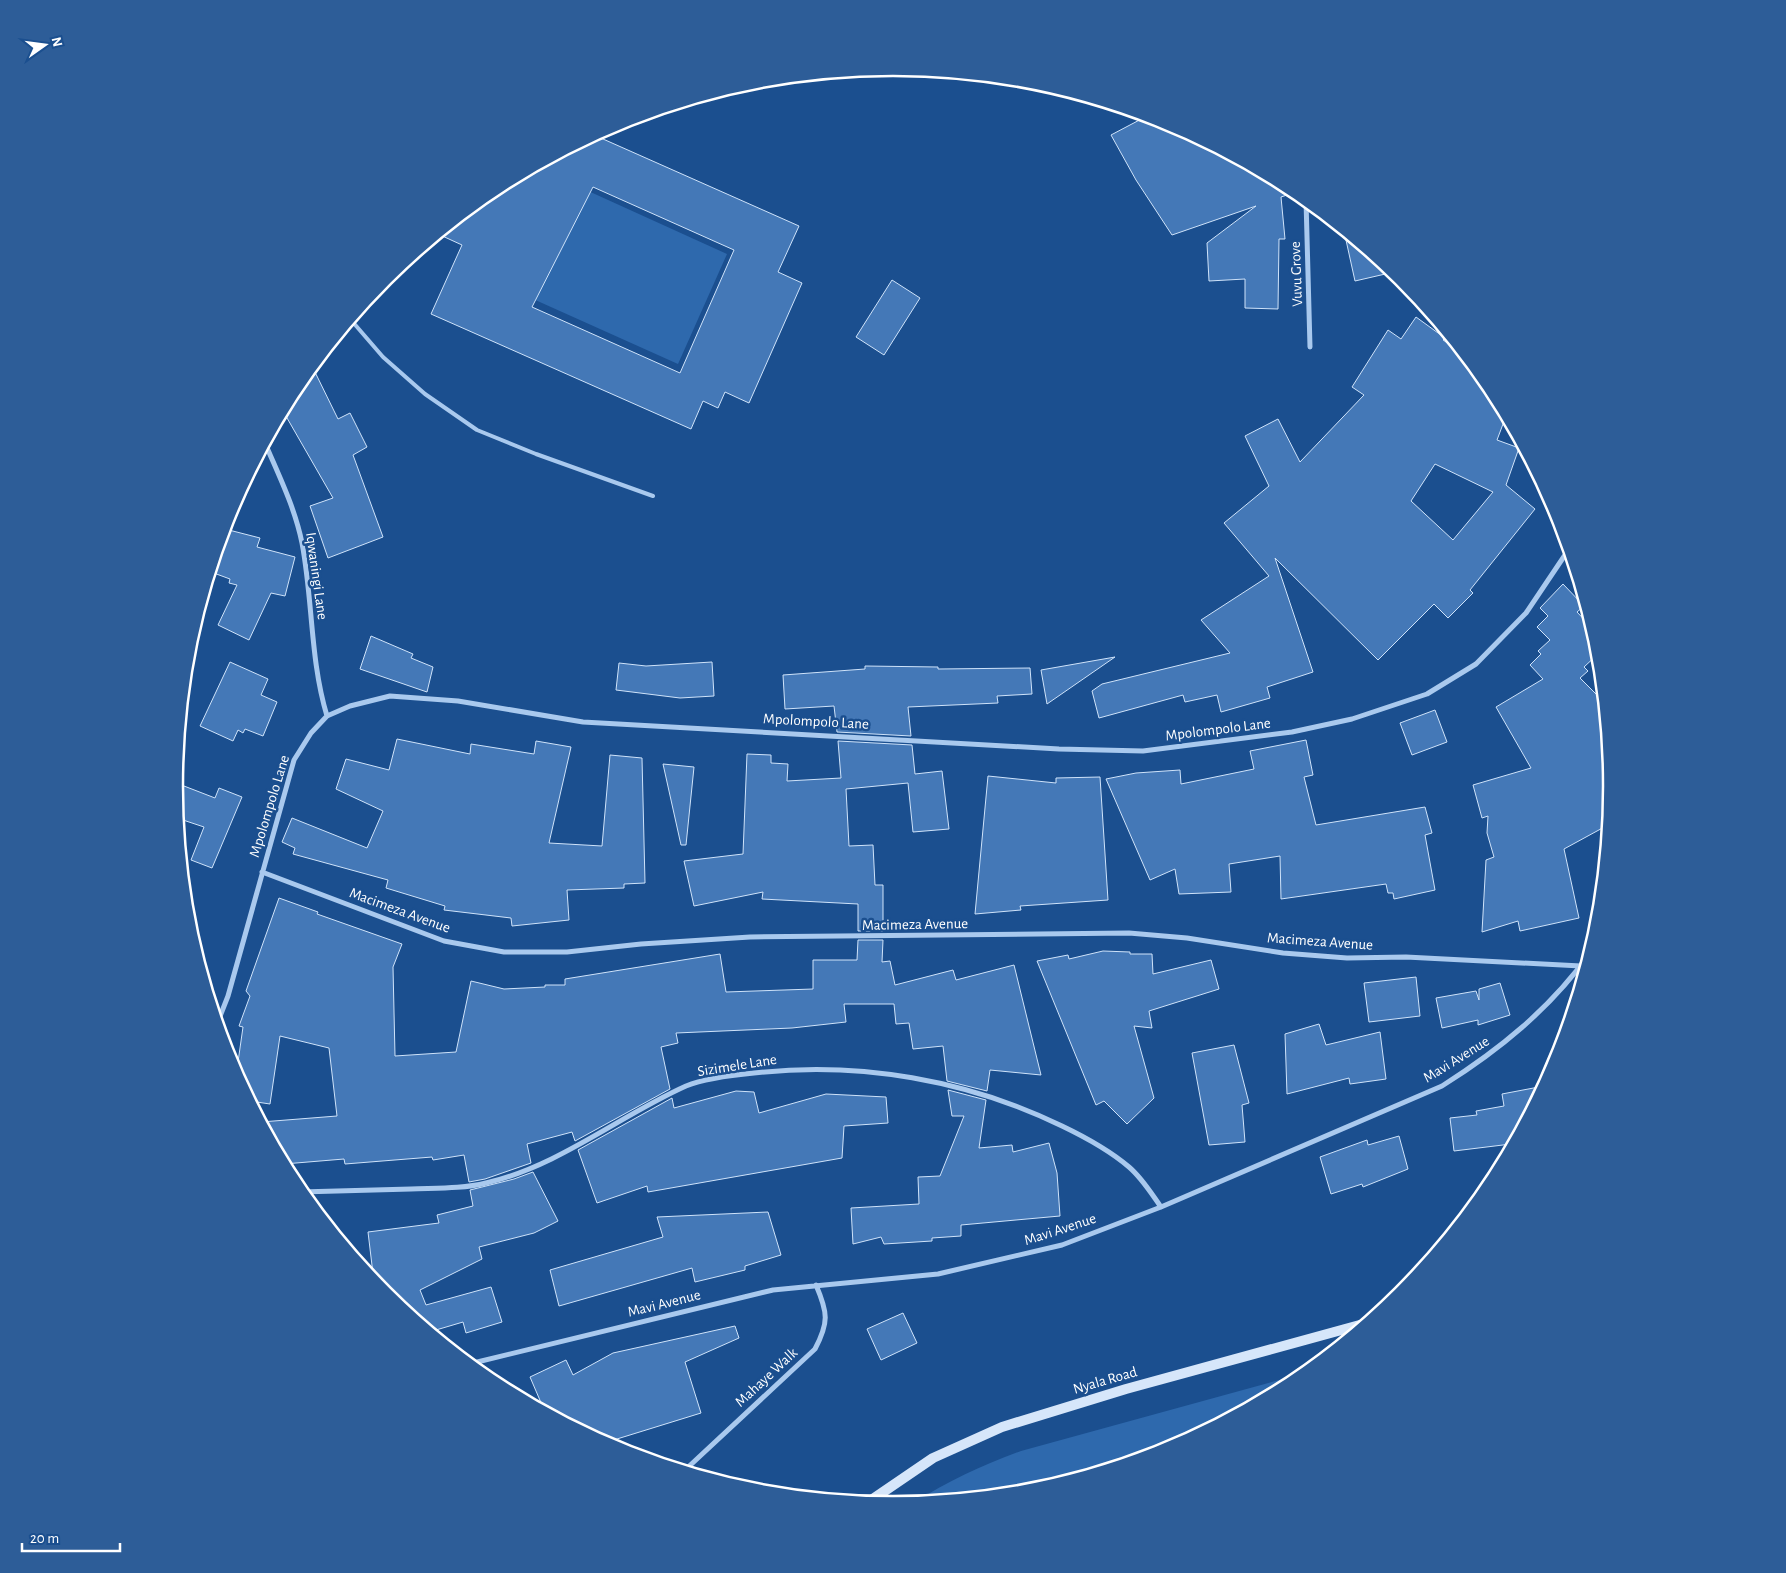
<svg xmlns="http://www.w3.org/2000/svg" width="1786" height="1573" viewBox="0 0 1786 1573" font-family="'Alegreya Sans',sans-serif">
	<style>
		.green { fill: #2e69ad }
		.building { fill: #4478b7; stroke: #cfe3fa; fill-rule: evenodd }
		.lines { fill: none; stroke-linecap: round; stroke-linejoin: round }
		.lane { stroke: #a9c9ee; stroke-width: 4 }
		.street { stroke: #a9c9ee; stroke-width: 5 }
		.secondary { stroke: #d6e6fa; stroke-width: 10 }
		.labels { text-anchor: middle; stroke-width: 5; stroke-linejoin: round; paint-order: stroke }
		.street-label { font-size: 15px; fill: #fff; stroke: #1b4f8f }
		.rim { fill: none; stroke: #fff; stroke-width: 2.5 }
	</style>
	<rect width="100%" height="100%" fill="#1b4f8f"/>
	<path class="green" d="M 553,175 L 727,254 L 678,364 L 504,286 Z
		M 1308,1372 L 1292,1384 L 1168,1451 L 1033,1492 L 914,1503 C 948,1481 983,1465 1021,1451 Z"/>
	<path class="building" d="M 1147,116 L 1169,122 L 1296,192 L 1281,197 L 1285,239 L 1279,239 L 1278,309 L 1245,308 L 1245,279 L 1209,281 L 1207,243 L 1256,206 L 1172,235 L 1136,180 L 1111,135 Z
		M 594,135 L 799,226 L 778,272 L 802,283 L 749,403 L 725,392 L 718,408 L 703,401 L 691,429 L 431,314 L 462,245 L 438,234 L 494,189 ZM 593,187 L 734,250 L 680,373 L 532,307 Z
		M 1344,231 L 1372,254 L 1394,272 L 1355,281 Z
		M 892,280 L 920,298 L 884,355 L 856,337 Z
		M 1416,317 L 1445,338 L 1443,340 L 1464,354 L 1491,387 L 1506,416 L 1497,440 L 1519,448 L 1506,485 L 1535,509 L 1470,590 L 1473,593 L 1448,618 L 1434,604 L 1378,660 L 1275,558 L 1313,672 L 1267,687 L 1270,698 L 1221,712 L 1217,695 L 1185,702 L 1183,695 L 1099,718 L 1092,691 L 1102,684 L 1230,653 L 1201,620 L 1269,576 L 1224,523 L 1269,486 L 1245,436 L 1278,419 L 1300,462 L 1364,395 L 1352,387 L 1388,330 L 1401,339 ZM 1435,464 L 1493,492 L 1453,540 L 1411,501 Z
		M 312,366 L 338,419 L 350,413 L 367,447 L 353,455 L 383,537 L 328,558 L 310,506 L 333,498 L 283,411 L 295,387 Z
		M 225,529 L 260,538 L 257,547 L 295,557 L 285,596 L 271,593 L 249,640 L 218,625 L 237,585 L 229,583 L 230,579 L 211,572 Z
		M 1563,584 L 1584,606 L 1577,612 L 1593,629 L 1598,647 L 1599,653 L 1584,667 L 1588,671 L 1580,678 L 1604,702 L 1612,787 L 1608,825 L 1564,849 L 1579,918 L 1520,931 L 1518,921 L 1482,932 L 1486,860 L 1494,857 L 1487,833 L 1488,816 L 1482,818 L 1473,785 L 1531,768 L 1496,707 L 1543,679 L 1530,665 L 1541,654 L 1538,651 L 1550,640 L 1537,627 L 1548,616 L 1540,608 Z
		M 371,636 L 413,654 L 411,658 L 433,667 L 427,692 L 360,669 Z
		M 1115,657 L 1047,704 L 1041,670 Z
		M 230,662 L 268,679 L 261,695 L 277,702 L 263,736 L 245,729 L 243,733 L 238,730 L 233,741 L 200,726 Z
		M 712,662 L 714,696 L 680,698 L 616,690 L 619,663 L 646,666 Z
		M 865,666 L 938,667 L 938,669 L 1030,668 L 1032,694 L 997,696 L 998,703 L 908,707 L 911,736 L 837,732 L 834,706 L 785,709 L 783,675 L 865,669 Z
		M 1435,710 L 1447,742 L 1412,755 L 1400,723 Z
		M 397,739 L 470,754 L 471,744 L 534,754 L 536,741 L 571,747 L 549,843 L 602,846 L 610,755 L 642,758 L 645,883 L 624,884 L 624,888 L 567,890 L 569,920 L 512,926 L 511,918 L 444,910 L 445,906 L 386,888 L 388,880 L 293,854 L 295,848 L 282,842 L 292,818 L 367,848 L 383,811 L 336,789 L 346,759 L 389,770 Z
		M 1306,740 L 1313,775 L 1304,777 L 1316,825 L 1425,807 L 1432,833 L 1425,835 L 1435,890 L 1394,899 L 1393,893 L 1388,893 L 1386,884 L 1281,899 L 1280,856 L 1229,864 L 1231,892 L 1179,894 L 1175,869 L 1150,880 L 1106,779 L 1136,773 L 1180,770 L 1181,784 L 1254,769 L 1250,751 Z
		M 838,741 L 912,745 L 915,774 L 942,771 L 949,829 L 913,832 L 908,783 L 846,789 L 849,846 L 873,845 L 875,885 L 883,885 L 883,931 L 858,931 L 858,904 L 762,899 L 763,892 L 694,906 L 684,861 L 743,854 L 747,754 L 771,755 L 771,763 L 788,764 L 787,781 L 841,778 Z
		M 663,764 L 694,767 L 686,845 L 681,845 Z
		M 988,776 L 1056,783 L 1056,778 L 1100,777 L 1108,900 L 1020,906 L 1021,910 L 975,914 Z
		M 184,786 L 215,798 L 219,788 L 242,797 L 212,868 L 191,860 L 204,827 L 177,818 L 176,804 Z
		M 279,898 L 318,912 L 317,914 L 402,944 L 393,967 L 395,1056 L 456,1052 L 471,981 L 504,989 L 545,987 L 545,985 L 565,985 L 565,979 L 720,954 L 726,992 L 813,989 L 813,960 L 857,960 L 858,940 L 883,940 L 882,962 L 890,961 L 895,985 L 953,970 L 956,980 L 1014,965 L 1041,1075 L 990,1070 L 987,1091 L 947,1081 L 943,1046 L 913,1049 L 909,1023 L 896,1024 L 894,1004 L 844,1004 L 846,1022 L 792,1028 L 676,1033 L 678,1043 L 661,1047 L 670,1089 L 575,1141 L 572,1132 L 527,1144 L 531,1163 L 485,1179 L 469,1182 L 464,1155 L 433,1160 L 432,1157 L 345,1164 L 344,1159 L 284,1164 L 261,1122 L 337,1116 L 329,1048 L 280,1036 L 270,1104 L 250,1101 L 236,1076 L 243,1027 L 239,1026 L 250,996 L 246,991 Z
		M 1103,951 L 1130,952 L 1130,954 L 1152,954 L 1153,974 L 1211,960 L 1219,989 L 1149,1011 L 1152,1028 L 1134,1026 L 1154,1098 L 1127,1124 L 1104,1101 L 1096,1105 L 1037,961 L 1068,955 L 1069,959 Z
		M 1416,977 L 1420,1016 L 1369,1022 L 1364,983 Z
		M 1500,983 L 1510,1015 L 1478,1025 L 1478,1020 L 1442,1028 L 1436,998 L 1476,991 L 1479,1000 L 1479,989 Z
		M 1319,1024 L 1326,1045 L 1380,1032 L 1386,1079 L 1350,1084 L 1349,1078 L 1287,1094 L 1285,1034 Z
		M 1234,1045 L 1249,1103 L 1242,1105 L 1245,1142 L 1209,1145 L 1192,1053 Z
		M 1544,1086 L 1512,1147 L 1511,1144 L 1454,1151 L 1450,1118 L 1477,1115 L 1476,1111 L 1504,1106 L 1502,1094 Z
		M 948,1090 L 986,1100 L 979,1148 L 1012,1145 L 1013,1152 L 1049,1143 L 1057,1173 L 1060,1216 L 961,1225 L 961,1236 L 932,1238 L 932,1241 L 884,1244 L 881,1237 L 853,1244 L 851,1208 L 919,1204 L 918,1177 L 940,1176 L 964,1116 L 952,1116 Z
		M 736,1091 L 754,1092 L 759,1113 L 826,1094 L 886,1097 L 888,1123 L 844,1126 L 842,1158 L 648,1192 L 647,1186 L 597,1203 L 578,1150 L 672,1098 L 674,1108 Z
		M 1399,1136 L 1408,1169 L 1363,1187 L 1362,1184 L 1331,1194 L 1320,1157 L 1367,1140 L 1368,1145 Z
		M 533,1172 L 558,1221 L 534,1233 L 479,1247 L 482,1259 L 420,1290 L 426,1305 L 491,1287 L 502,1322 L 466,1333 L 463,1322 L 436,1330 L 440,1340 L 384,1295 L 374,1282 L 368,1232 L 439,1223 L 437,1215 L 473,1206 L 470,1190 L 514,1179 Z
		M 768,1212 L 781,1255 L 745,1266 L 745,1270 L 695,1282 L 692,1268 L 559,1306 L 550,1270 L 663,1237 L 657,1217 Z
		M 903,1313 L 917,1343 L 881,1360 L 867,1329 Z
		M 735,1326 L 739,1338 L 685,1362 L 701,1413 L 604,1443 L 545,1412 L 530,1377 L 566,1360 L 573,1375 L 613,1353 Z"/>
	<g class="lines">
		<path class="lane" d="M 351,320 L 383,357 L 425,394 L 477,430 L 536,454 L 653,496"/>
		<path class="street" d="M 1306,200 L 1310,347
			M 265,443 C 279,476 295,508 302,543 C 313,601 310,660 327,716
			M 262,872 L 444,941 L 504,952 L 567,952 L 641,944 L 750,937 L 1129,933 L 1187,938 L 1283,953 L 1347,958 L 1406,957 L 1581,966
			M 217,1024 L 228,996 L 294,760 L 311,733 L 327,716 L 350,706 L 390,696 L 458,701 L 583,722 L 1059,749 L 1143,751 L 1292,732 L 1352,719 L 1427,694 L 1476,664 L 1526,613 L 1569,549
			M 300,1192 C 337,1191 374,1190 411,1189 C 436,1188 462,1189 486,1183 C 559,1166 619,1116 686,1086 C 706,1078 733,1075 754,1073 C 859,1061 968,1080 1062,1126 C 1085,1137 1109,1150 1129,1167 C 1142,1178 1151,1193 1161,1207
			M 469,1364 L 773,1290 L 938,1274 L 1062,1245 L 1161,1207 L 1442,1086 C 1499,1050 1550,1009 1590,953
			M 684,1471 L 815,1349 C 829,1322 828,1313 816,1285"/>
		<path class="secondary" d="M 867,1503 L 933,1458 L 1002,1427 L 1126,1389 L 1367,1323"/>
	</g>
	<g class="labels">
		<g class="street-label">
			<text transform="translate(1296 274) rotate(-92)" y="5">Vuvu Grove</text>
			<text transform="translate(317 576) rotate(82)" y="5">Iqwaningi Lane</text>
			<text transform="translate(816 721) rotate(3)" y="5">Mpolompolo Lane</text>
			<text transform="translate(1218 729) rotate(-7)" y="5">Mpolompolo Lane</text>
			<text transform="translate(269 806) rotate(-73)" y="5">Mpolompolo Lane</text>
			<text transform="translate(400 910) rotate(20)" y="5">Macimeza Avenue</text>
			<text transform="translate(915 924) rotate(-1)" y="5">Macimeza Avenue</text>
			<text transform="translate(1320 941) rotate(4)" y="5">Macimeza Avenue</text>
			<text transform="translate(1456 1059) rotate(-32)" y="5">Mavi Avenue</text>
			<text transform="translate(737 1065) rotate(-9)" y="5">Sizimele Lane</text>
			<text transform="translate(1060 1229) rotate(-18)" y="5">Mavi Avenue</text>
			<text transform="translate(664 1303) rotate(-14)" y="5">Mavi Avenue</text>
			<text transform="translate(766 1377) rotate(-43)" y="5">Mahaye Walk</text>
			<text transform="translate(1105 1380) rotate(-16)" y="5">Nyala Road</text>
		</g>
	</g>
	<path d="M0 0H1786V1573H0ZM183 786a710 710 0 1 1 1420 0a710 710 0 1 1-1420 0Z" fill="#2d5d98" fill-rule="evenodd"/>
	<path class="rim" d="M183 786a710 710 0 1 1 1420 0a710 710 0 1 1-1420 0Z"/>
	<g transform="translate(45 45) rotate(76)" stroke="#1b4f8f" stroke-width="4" paint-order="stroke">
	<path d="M0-4L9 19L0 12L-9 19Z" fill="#ffffff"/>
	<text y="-8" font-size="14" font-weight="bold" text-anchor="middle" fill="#ffffff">N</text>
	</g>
	<path d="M22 1543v8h98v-8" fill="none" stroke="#ffffff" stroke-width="2.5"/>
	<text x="30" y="1543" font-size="15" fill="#ffffff" stroke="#1b4f8f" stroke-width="4" paint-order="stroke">20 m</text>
</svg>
